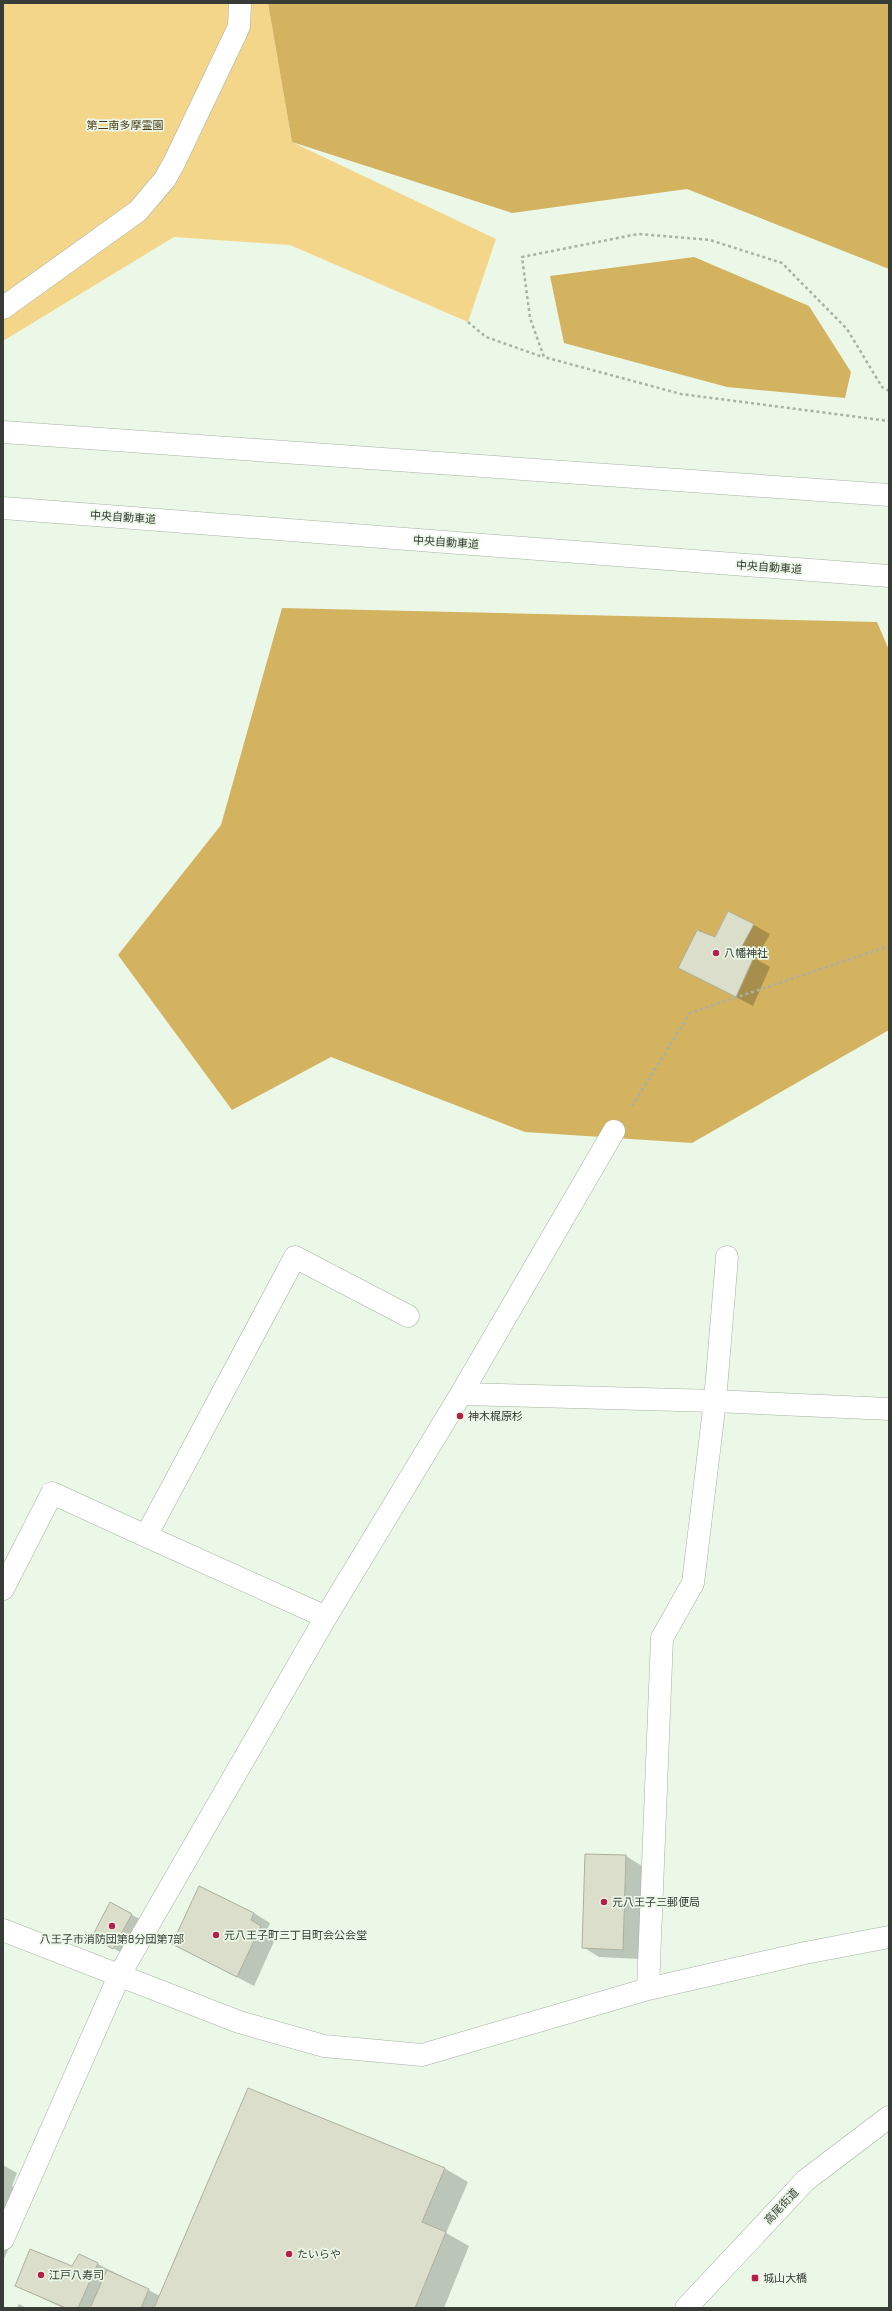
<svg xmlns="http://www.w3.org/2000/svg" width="892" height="2311" viewBox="0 0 892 2311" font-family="'Exo 2','Noto Sans JP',sans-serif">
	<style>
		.green { fill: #f4d68b }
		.forest { fill: #d3b260 }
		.shadow { fill: #0003 }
		.building { fill: #dbdeca; stroke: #adaf9d }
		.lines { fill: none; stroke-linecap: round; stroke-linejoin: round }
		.minor-casing { stroke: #a5b1a2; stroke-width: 23 }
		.major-casing { stroke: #a5b1a2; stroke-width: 23 }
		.highway-casing { stroke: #a5b1a2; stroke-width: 23 }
		.path { stroke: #a8b2a5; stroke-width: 2.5; stroke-dasharray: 3 3; stroke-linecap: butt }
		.minor { stroke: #fff; stroke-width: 22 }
		.major { stroke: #fff; stroke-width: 22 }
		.highway { stroke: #fff; stroke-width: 22 }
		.poi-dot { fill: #b32048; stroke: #ebf8e7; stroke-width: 1.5 }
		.labels { text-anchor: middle; stroke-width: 3.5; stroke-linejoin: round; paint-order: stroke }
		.park-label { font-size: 11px; fill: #493b18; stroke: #ebf8e7 }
		.street-label { font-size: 11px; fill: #373c36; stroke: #ebf8e7 }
		.poi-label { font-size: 11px; fill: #373c36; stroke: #ebf8e7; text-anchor: start }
	</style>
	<rect width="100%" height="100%" fill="#ebf8e7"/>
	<path class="green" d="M 3,3 L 268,3 L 292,142 L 496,239 L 468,322 L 290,245 L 174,237 L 3,341 Z"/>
	<path class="forest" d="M 268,3 L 889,3 L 889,269 L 687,189 L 512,213 L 292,142 Z
		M 694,257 L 809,306 L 851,372 L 845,398 L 727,387 L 564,343 L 550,276 Z
		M 282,608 L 877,622 L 889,650 L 889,1030 L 692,1143 L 525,1132 L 331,1057 L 232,1110 L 118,955 L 221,825 Z"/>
	<path class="shadow" d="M 754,925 L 770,934 L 756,959 L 770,967 L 753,1006 L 679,967 L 715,938 Z
		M 626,1856 L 642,1866 L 640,1959 L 599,1957 L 583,1947 Z
		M 111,1904 L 140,1919 L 122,1953 L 93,1937 Z
		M 254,1913 L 270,1923 L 267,1930 L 276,1937 L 254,1986 L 173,1944 Z
		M 3,2165 L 17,2173 L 12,2186 L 32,2197 L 3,2261 Z
		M 444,2168 L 468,2182 L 446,2233 L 469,2246 L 444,2308 L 63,2308 L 16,2286 L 72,2268 L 98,2264 L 160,2296 Z
		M 19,2304 L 27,2308 L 17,2308 Z"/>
	<path class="building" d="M 728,911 L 754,924 L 740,950 L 754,957 L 736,997 L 678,968 L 697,930 L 715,937 Z
		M 585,1854 L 626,1855 L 623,1950 L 582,1948 Z
		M 199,1886 L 254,1913 L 251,1920 L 261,1926 L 237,1977 L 172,1944 Z
		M 110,1902 L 132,1914 L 113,1949 L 92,1937 Z
		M 248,2088 L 445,2168 L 422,2222 L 446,2232 L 415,2308 L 154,2308 Z
		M 30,2249 L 72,2266 L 79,2254 L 98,2263 L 78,2308 L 66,2308 L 15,2286 Z
		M 107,2270 L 149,2289 L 141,2308 L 90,2308 Z"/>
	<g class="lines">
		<defs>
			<path id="minor" d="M 3,308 L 138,211 L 165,179 L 174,163 L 236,33 L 239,26 L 240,3
				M 461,1394 L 715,1401 L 889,1409
				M 3,1589 L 52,1493 L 146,1536
				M 326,1617 L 146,1536 L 295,1257 L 408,1316
				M 3,1930 L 239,2022 L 324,2046 L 422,2055 L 648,1989 L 805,1953 L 889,1937
				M 648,1989 L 662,1638 L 693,1583 L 715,1401 L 727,1257
				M 3,2239 L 120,1974 L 326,1617 L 461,1394 L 614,1131"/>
			<path id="major" d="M 686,2308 L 806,2180 L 889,2117"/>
			<path id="highway" d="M 3,432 L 889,495
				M 3,508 L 889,576"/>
		</defs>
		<use href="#minor" class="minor-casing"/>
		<use href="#major" class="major-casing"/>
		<use href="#highway" class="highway-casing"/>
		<path class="path" d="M 468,322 L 486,337 L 543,357
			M 889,391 L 882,387 L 847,329 L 782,263 L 710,240 L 638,234 L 522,257 L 530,318 L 544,357 L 681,394 L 889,421
			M 632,1106 L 690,1013 L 889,946"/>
		<use href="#minor" class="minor"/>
		<use href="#major" class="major"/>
		<use href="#highway" class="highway"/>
	</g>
	<g class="poi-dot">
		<circle cx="716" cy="953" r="4"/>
		<circle cx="460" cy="1416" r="4"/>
		<circle cx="604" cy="1902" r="4"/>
		<circle cx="112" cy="1926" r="4"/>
		<circle cx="216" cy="1935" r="4"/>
		<circle cx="289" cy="2254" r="4"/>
		<circle cx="41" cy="2275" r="4"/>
		<rect x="751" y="2274" width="8" height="8" rx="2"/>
	</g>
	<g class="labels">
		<g class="park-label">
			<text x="125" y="129">第二南多摩霊園</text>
		</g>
		<g class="street-label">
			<text transform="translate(123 517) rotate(4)" y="4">中央自動車道</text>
			<text transform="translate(446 542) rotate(4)" y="4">中央自動車道</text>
			<text transform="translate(769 567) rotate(4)" y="4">中央自動車道</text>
			<text transform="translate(781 2206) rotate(-47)" y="4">高尾街道</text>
		</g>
		<g class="poi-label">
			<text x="724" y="957">八幡神社</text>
			<text x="468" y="1420">神木梶原杉</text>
			<text x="612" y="1906">元八王子三郵便局</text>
			<text x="224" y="1939">元八王子町三丁目町会公会堂</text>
			<text x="112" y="1943" text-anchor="middle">八王子市消防団第8分団第7部</text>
			<text x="297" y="2258">たいらや</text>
			<text x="49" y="2279">江戸八寿司</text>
			<text x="763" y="2282">城山大橋</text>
		</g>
	</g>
	<rect width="892" height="2311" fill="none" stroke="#373c36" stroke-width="8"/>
</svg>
